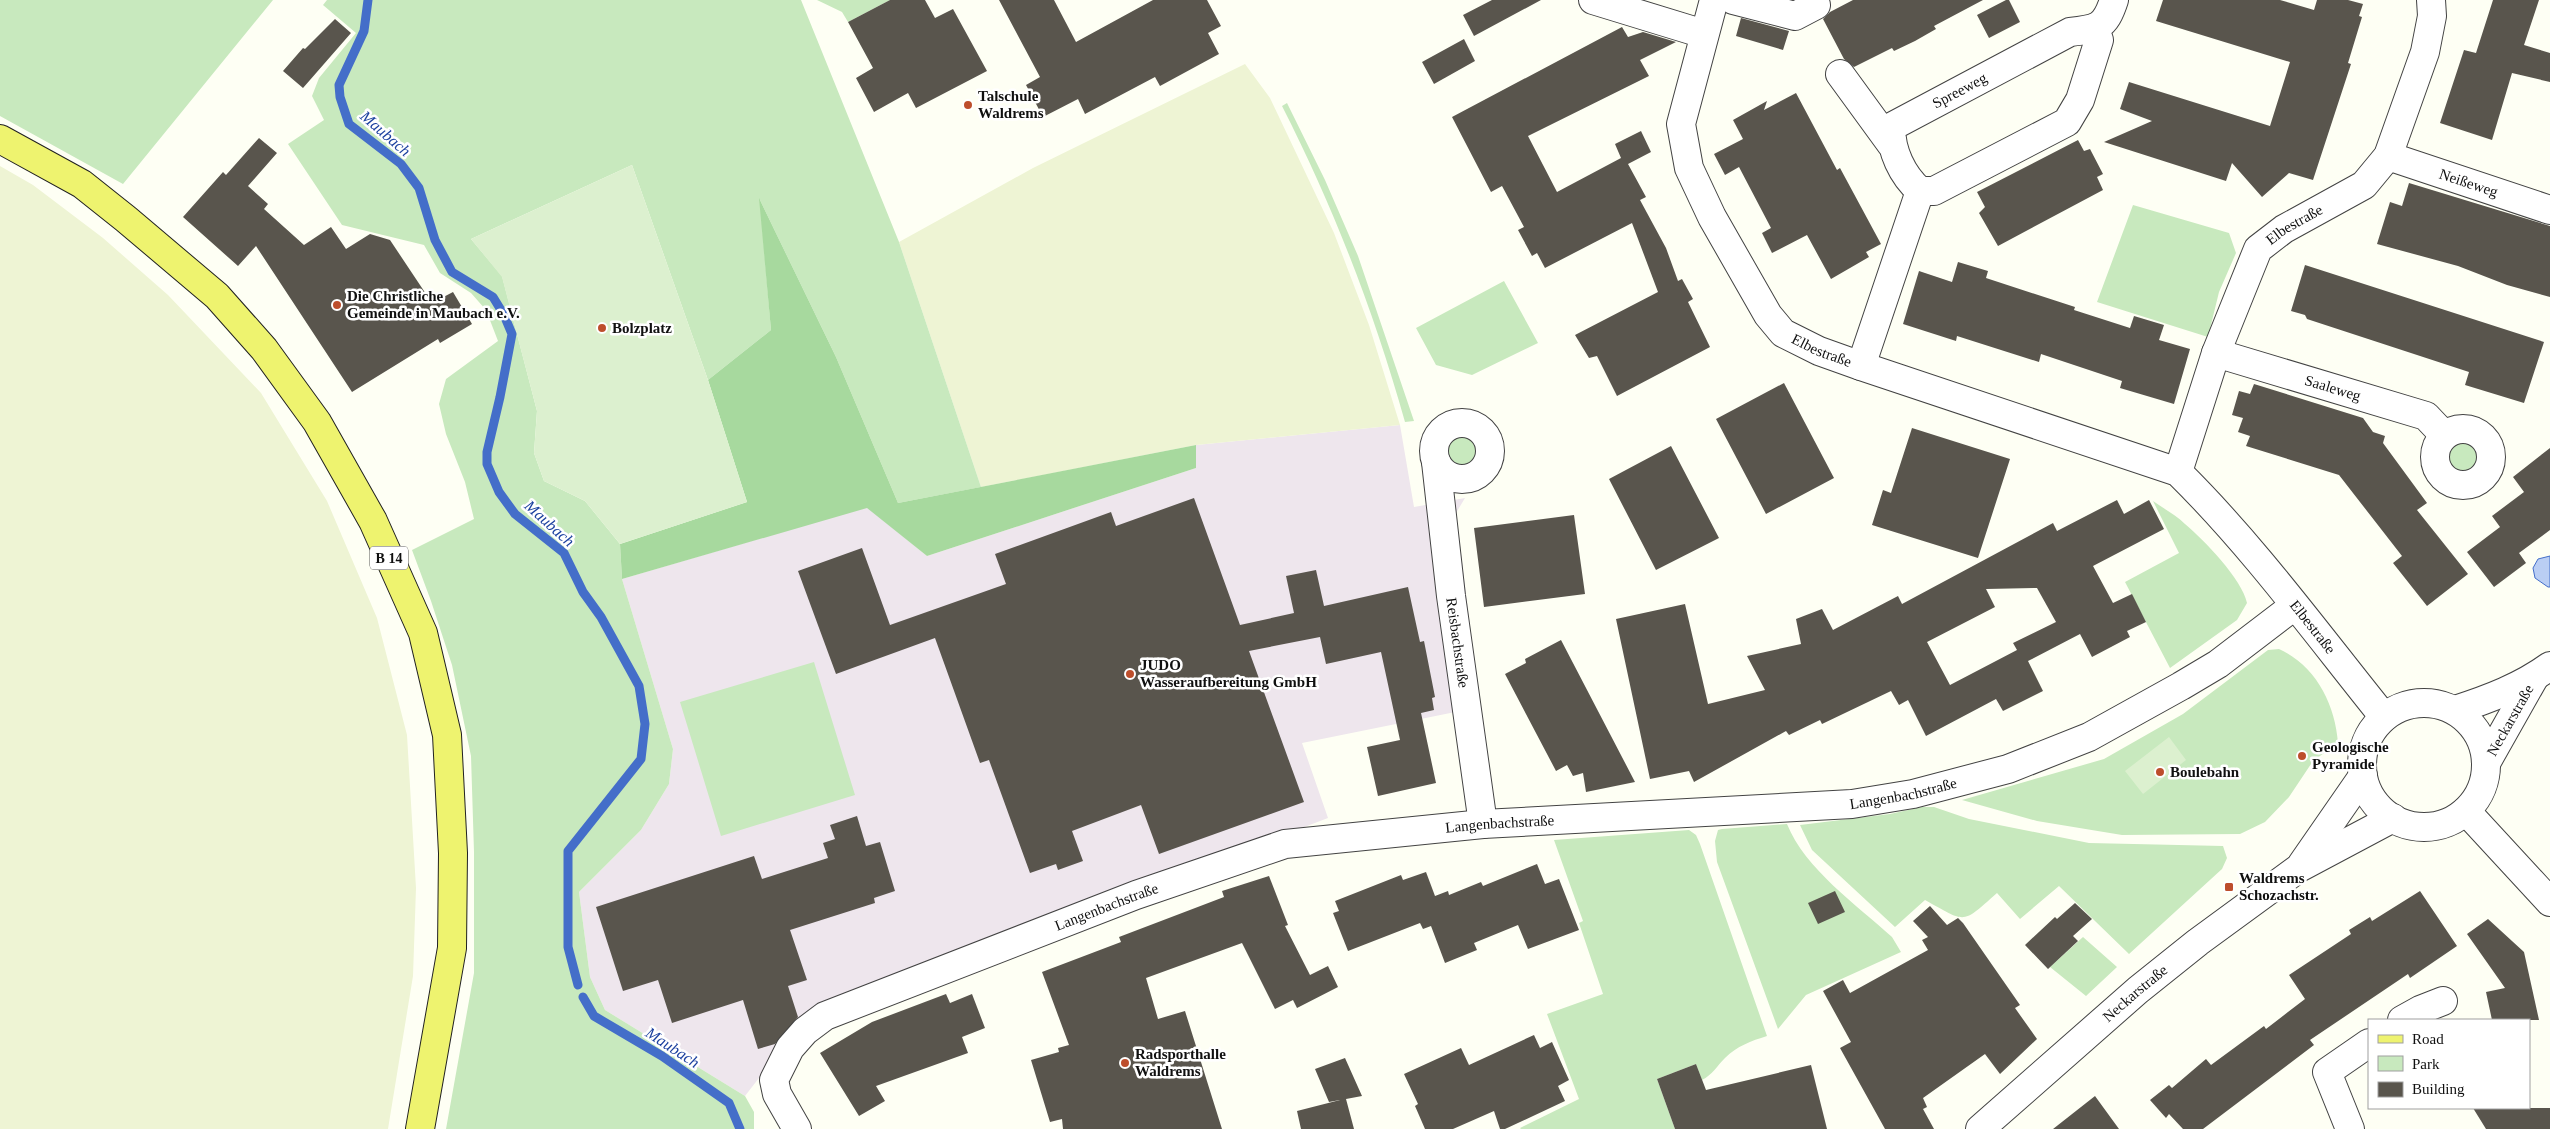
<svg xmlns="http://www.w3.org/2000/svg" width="2550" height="1129" viewBox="0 0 2550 1129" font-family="'Times New Roman',serif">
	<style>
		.industrial { fill: #eee6ed }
		.farmland { fill: #eef4d4 }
		.green { fill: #c8e9be }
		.forest { fill: #a7d99e }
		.pitch { fill: #dcf0cf }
		.water { fill: #bacef4; stroke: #446ec9 }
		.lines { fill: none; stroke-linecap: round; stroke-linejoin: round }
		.stream { stroke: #446ec9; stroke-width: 9 }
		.building { fill: #59554d; fill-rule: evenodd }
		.minor-casing { stroke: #434343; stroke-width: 30 }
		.major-casing { stroke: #212121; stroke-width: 30 }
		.minor { stroke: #fff; stroke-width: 28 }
		.major { stroke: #eef36f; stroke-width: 28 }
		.poi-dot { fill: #bd4e2c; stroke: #fff; stroke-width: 2 }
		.labels { text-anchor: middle; stroke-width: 5; stroke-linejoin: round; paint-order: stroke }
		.shield { fill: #fff; stroke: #585858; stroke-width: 1 }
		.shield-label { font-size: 14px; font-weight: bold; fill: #101010 }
		.street-label { font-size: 15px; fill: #101010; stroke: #fff }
		.poi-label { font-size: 15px; font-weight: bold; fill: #101010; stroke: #fff; text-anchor: start }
		.water-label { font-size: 16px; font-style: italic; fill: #1c419f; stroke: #fff }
	</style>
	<rect width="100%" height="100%" fill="#fefff4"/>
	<path class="industrial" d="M 1400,425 L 1414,507 L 1465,498 L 1456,513 L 1480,707 L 1302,743 L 1328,818 L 819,1010 L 779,1052 L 745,1096 L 605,1010 L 590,977 L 579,892 L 641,830 L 669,784 L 673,749 L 622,579 L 867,507 L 927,556 L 1196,468 L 1196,445 Z"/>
	<path class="farmland" d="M 1245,64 L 1270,98 L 1334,233 L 1369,325 L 1400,425 L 1196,445 L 981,487 L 899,242 L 1033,168 Z
		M 0,166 L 33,185 L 103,238 L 168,295 L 261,393 L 327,501 L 377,618 L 407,735 L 416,888 L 413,976 L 388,1129 L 0,1129 Z"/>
	<path class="green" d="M 0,0 L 273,0 L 123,184 L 0,116 Z
		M 327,0 L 801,0 L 899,242 L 981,487 L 898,503 L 836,357 L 760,200 L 771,330 L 708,380 L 632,165 L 471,239 L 502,276 L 537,411 L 534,453 L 544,481 L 585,501 L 620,544 L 622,579 L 673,749 L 669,784 L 641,830 L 579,892 L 590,977 L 605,1010 L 745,1096 L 754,1112 L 754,1129 L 446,1129 L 474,973 L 474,852 L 471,756 L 452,665 L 431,601 L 412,550 L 474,519 L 465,482 L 446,434 L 439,404 L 446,379 L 498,341 L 486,310 L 471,293 L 440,273 L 424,245 L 342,225 L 288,144 L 324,120 L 312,96 L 319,78 L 356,33 L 323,5 Z
		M 817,0 L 890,0 L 848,22 L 842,12 Z
		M 1287,103 L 1325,180 L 1358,256 L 1414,421 L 1405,422 C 1374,312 1334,208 1282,106 Z
		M 2133,205 L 2229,233 L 2236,253 L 2219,292 L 2208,337 L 2097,302 Z
		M 1504,281 L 1538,343 L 1472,375 L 1436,365 L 1416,328 Z
		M1443 449a18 18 0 1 1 36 0a18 18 0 1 1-36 0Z
		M2444 457a18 18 0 1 1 36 0a18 18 0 1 1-36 0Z
		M 2153,501 C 2164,509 2176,515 2185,524 C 2204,540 2242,579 2247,603 L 2237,620 L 2170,668 L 2125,582 L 2179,553 Z
		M 2279,649 C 2316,666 2335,704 2338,743 L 2313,761 L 2289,797 L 2265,822 L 2240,834 L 2122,835 L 2037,821 L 1962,800 L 2104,759 L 2183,714 L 2268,650 Z
		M 814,662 L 855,795 L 721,836 L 680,702 Z
		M 1922,807 L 1934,807 L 1969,819 L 2089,843 L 2223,846 L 2227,858 L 2222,869 L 2129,954 L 2059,886 L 2020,919 L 1997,893 C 1961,925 1967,923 1925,900 L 1895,927 L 1812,850 L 1800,825 L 1890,814 Z
		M 1787,824 C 1805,869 1857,905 1892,937 L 1901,952 L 1806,995 L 1778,1029 L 1717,862 L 1715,841 L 1718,830 L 1722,829 Z
		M 1689,830 L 1696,835 L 1700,844 L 1767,1036 C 1751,1041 1737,1046 1725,1058 C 1717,1066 1712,1075 1702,1080 L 1696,1064 L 1657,1079 L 1675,1129 L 1521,1129 L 1520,1128 L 1579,1099 L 1547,1014 L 1603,994 L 1579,923 L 1583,921 L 1554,840 Z
		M 2083,937 L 2117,967 L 2086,996 L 2050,967 Z"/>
	<path class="forest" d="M 759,198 L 836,357 L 898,503 L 1196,445 L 1196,468 L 927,556 L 867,508 L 622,579 L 620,544 L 747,502 L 708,380 L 771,330 Z"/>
	<path class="pitch" d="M 632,165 L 708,380 L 747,502 L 620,544 L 585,501 L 544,481 L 534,453 L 537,411 L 502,277 L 471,239 Z
		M 2169,737 L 2186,760 L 2143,794 L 2125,771 Z"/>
	<path class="water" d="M 2550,556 L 2550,587 L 2548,587 L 2535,578 L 2533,568 L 2538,559 Z"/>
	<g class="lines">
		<path class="stream" d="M 368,0 L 364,31 L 339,85 L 340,97 L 349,124 L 401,164 L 419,188 L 435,240 L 452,272 L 493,297 L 504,315 L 512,334 L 500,397 L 487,452 L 487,464 L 499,492 L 515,514 L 564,553 L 583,592 L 601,617 L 639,686 L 645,724 L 641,759 L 568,851 L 568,947 L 578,985
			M 583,997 L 594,1016 L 662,1056 L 729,1103 L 740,1129"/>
	</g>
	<path class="building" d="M 890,0 L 925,0 L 935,18 L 953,9 L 987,71 L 916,108 L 908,93 L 874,112 L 856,78 L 873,68 L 848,22 Z
		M 999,0 L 1054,0 L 1076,42 L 1153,0 L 1207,0 L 1221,26 L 1208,33 L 1219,54 L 1160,86 L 1155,77 L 1085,114 L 1078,99 L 1043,117 L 1026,85 L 1040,77 Z
		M 1492,0 L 1541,0 L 1474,36 L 1463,15 Z
		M 1853,0 L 1983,0 L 1934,26 L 1936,29 L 1915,41 L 1894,51 L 1892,48 L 1854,67 L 1844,59 L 1823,19 L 1830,12 Z
		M 2006,0 L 2009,0 L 2020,22 L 1989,38 L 1977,15 Z
		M 2163,0 L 2280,0 L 2314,10 L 2317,0 L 2348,0 L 2363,4 L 2359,16 L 2362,17 L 2348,63 L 2351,64 L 2313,180 L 2289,173 L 2262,197 L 2232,163 L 2226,181 L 2104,142 L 2152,121 L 2120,109 L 2129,82 L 2270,126 L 2290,62 L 2156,21 Z
		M 2493,0 L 2539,0 L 2524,45 L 2550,53 L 2550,82 L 2512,73 L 2492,140 L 2440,123 L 2464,50 L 2476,53 Z
		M 1741,18 L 1789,31 L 1783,50 L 1736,36 Z
		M 335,19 L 351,33 L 303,88 L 283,71 L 303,48 L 305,49 Z
		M 1622,27 L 1628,37 L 1643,32 L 1676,42 L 1640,60 L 1649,76 L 1528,136 L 1557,192 L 1621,158 L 1615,144 L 1641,131 L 1651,152 L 1628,164 L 1646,197 L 1640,200 L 1666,248 L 1678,281 L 1682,279 L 1693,299 L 1688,302 L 1710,347 L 1617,396 L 1597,356 L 1589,358 L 1575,335 L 1658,292 L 1632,223 L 1545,268 L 1537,253 L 1532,256 L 1518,230 L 1524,227 L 1502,186 L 1491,192 L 1452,117 Z
		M 1464,39 L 1475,61 L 1434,84 L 1422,62 Z
		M 1796,93 L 1837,170 L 1840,168 L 1881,244 L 1866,252 L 1869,257 L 1831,279 L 1807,235 L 1772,253 L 1762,233 L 1771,228 L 1739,167 L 1725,175 L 1714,154 L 1743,139 L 1733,120 L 1767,101 L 1764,110 Z
		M 259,138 L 277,153 L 248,186 L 268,204 L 264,209 L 304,245 L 331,227 L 346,249 L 370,234 L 390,240 L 432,303 L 453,292 L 472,324 L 440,343 L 438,339 L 352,392 L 256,246 L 238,266 L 183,217 L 223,172 L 226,175 Z
		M 2078,140 L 2084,151 L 2090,149 L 2103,174 L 2097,177 L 2103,190 L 1998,246 L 1979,213 L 1985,207 L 1977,192 Z
		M 2409,183 L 2550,226 L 2550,297 L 2507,285 L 2458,266 L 2377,244 L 2390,202 L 2402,206 Z
		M 1958,262 L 1988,271 L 1986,278 L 2075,307 L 2074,310 L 2130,328 L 2134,316 L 2164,325 L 2159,340 L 2190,349 L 2174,404 L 2120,388 L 2122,381 L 2041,354 L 2039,362 L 1957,336 L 1956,341 L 1903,324 L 1919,271 L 1952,282 Z
		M 2305,265 L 2544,342 L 2524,403 L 2465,385 L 2469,372 L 2307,319 L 2305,315 L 2291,311 Z
		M 1784,383 L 1834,478 L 1766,514 L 1716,419 Z
		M 2254,384 L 2363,418 L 2373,432 L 2385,436 L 2383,443 L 2427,503 L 2417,510 L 2468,574 L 2427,606 L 2393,563 L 2402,556 L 2339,475 L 2246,446 L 2250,436 L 2238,432 L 2243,418 L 2232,415 L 2239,391 L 2250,394 Z
		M 1912,428 L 2010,459 L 1978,558 L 1872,525 L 1883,490 L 1891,493 Z
		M 1671,446 L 1719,538 L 1656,570 L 1609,479 Z
		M 2550,448 L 2550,530 L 2519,553 L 2526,563 L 2494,587 L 2467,552 L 2500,527 L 2492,516 L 2524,492 L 2513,477 Z
		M 1194,498 L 1240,625 L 1294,613 L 1286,576 L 1316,570 L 1324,606 L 1408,587 L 1420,642 L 1424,641 L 1435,697 L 1432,698 L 1434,710 L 1421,713 L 1436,783 L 1378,796 L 1367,747 L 1400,740 L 1381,652 L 1326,664 L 1320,637 L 1249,651 L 1304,802 L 1159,854 L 1141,805 L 1072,831 L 1083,861 L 1058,870 L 1056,864 L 1030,873 L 989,760 L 980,763 L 935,638 L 836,674 L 798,571 L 862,548 L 890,625 L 1006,584 L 995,554 L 1111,512 L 1116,526 Z
		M 2117,500 L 2124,514 L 2149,500 L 2164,529 L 2093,566 L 2113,603 L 2132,594 L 2146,622 L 2127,631 L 2130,637 L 2092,657 L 2080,634 L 2028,661 L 2043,691 L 2003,711 L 1996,699 L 1926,736 L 1908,700 L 1899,705 L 1891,691 L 1822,724 L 1820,720 L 1789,735 L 1786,731 L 1694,782 L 1689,771 L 1650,779 L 1616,619 L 1685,604 L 1708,704 L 1765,690 L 1747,656 L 1801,644 L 1796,619 L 1822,609 L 1833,630 L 1898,596 L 1902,604 L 2053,523 L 2057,531 ZM 2037,588 L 2056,622 L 2013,643 L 2017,650 L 1950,685 L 1927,642 L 1995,607 L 1986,589 Z
		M 1574,515 L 1585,594 L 1484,607 L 1474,528 Z
		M 1561,640 L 1635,782 L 1586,792 L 1583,773 L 1573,776 L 1567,765 L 1556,771 L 1505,674 L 1526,663 L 1525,659 Z
		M 857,816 L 866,846 L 880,842 L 895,891 L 874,898 L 875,903 L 790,930 L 807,980 L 788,986 L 798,1017 L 775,1044 L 758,1049 L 743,1000 L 672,1023 L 658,980 L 623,991 L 596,907 L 754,856 L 762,879 L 828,858 L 823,843 L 835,839 L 830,825 Z
		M 1537,864 L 1545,884 L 1559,879 L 1579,930 L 1528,949 L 1518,925 L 1474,943 L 1477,950 L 1445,963 L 1431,926 L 1423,929 L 1420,923 L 1348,951 L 1333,913 L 1339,911 L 1335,901 L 1401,875 L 1403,880 L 1426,872 L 1435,896 L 1448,891 L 1449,895 L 1481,882 L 1483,886 Z
		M 1269,876 L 1288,925 L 1285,926 L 1310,975 L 1328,966 L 1338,987 L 1297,1008 L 1293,1000 L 1275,1009 L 1242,943 L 1146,978 L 1158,1019 L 1185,1011 L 1222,1129 L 1063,1129 L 1062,1119 L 1050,1122 L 1031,1060 L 1059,1052 L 1058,1048 L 1069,1045 L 1042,972 L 1121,942 L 1119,937 L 1224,897 L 1222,891 Z
		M 1835,891 L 1845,912 L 1818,924 L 1808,903 Z
		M 2420,891 L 2457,946 L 2410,978 L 2408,974 L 2310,1040 L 2314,1045 L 2203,1129 L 2183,1129 L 2169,1114 L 2166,1118 L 2150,1100 L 2169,1085 L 2172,1088 L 2206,1059 L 2211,1065 L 2264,1026 L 2266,1029 L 2305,999 L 2289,975 L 2351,934 L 2349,930 L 2370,917 L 2372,921 Z
		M 2075,903 L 2092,919 L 2073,936 L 2078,941 L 2048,969 L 2025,945 L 2055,917 L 2057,919 Z
		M 1930,906 L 1947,925 L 1958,918 L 1963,923 L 2020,1005 L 2015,1008 L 2037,1039 L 2000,1074 L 1985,1054 L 1923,1098 L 1927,1107 L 1923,1109 L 1934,1129 L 1885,1129 L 1840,1048 L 1851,1042 L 1823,991 L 1843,980 L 1850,993 L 1928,950 L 1922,940 L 1928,937 L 1913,921 Z
		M 2488,919 L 2524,952 L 2539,1020 L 2492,1020 L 2486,992 L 2505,988 L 2467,934 Z
		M 946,994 L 950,1003 L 972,994 L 985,1028 L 962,1037 L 968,1053 L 876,1086 L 885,1101 L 859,1116 L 820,1053 L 872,1022 Z
		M 1534,1035 L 1540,1048 L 1552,1042 L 1569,1080 L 1558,1086 L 1565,1101 L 1505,1129 L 1500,1129 L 1494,1111 L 1453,1129 L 1425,1129 L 1415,1106 L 1418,1104 L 1404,1074 L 1461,1048 L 1469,1065 Z
		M 1345,1058 L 1362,1096 L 1346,1099 L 1354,1129 L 1301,1129 L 1297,1111 L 1340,1100 L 1329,1102 L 1315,1069 Z
		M 1696,1064 L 1706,1090 L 1811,1065 L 1827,1129 L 1675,1129 L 1657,1079 Z
		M 2095,1096 L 2119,1129 L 2053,1129 Z
		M 2473,1108 L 2550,1108 L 2550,1129 L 2486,1129 Z"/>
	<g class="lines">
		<defs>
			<g id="minor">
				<path d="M 1593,0 L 1704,34"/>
				<path id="s1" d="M 1714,0 L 1681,124 L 1689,168 L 1712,217 L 1768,315 L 1783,333 L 1819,351 L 1861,366 L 2178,472 C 2254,547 2317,634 2384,717"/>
				<path d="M 1733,0 L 1795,16 L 1816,5"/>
				<path d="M 1840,74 L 1891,144"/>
				<path id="s2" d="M 2388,156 L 2550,210"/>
				<path id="s3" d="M 1920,191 C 1902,175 1891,151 1891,127 L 2070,32 C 2097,29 2105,28 2114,0"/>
				<path id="s4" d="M 2216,353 L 2426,416 L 2444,435"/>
				<path d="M 1861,366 L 1920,191 L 1934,191 L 2067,122 L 2080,100 L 2099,40 L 2095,30"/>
				<circle cx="1462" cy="451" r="28"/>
				<circle cx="2463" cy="457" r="28"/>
				<path id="s5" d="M 1436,462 L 1451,596 L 1483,824"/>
				<path id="s6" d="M 2178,472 L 2216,353 L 2258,249 L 2284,229 L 2364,185 L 2388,156 L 2425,52 L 2432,16 L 2431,0"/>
				<circle cx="2424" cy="765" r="62"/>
				<path d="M 2455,710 C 2489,699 2521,687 2550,666"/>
				<path id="s7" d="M 2486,763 L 2534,678"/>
				<path d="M 2466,811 L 2550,902"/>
				<path d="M 2302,864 L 2363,776"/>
				<path d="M 2402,1020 L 2420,1010 L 2443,1001"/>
				<path id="s8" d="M 797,1129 L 777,1094 L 774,1080 L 790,1048 L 805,1031 L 825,1016 L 1136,895 L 1285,844 L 1483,824 L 1852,804 L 1913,794 L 2008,769 L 2089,737 L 2181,686 L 2218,664 L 2294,606"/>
				<path id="s9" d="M 1980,1129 L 2138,990 L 2198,942 L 2299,868 L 2393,818"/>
				<path d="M 2350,1129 L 2327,1072 L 2369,1043"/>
			</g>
			<path id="major" d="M 0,139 L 82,184 L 126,219 L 217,296 L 264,349 L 317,422 L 373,521 L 423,633 L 447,735 L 453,853 L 452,948 L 420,1129"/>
		</defs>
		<use href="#minor" class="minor-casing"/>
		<use href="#major" class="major-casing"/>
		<use href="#minor" class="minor"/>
		<use href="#major" class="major"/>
	</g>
	<g class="poi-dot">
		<circle cx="968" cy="105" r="5"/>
		<circle cx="337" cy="305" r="5"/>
		<circle cx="602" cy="328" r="5"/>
		<circle cx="1130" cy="674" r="5"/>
		<circle cx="2302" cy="756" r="5"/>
		<circle cx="2160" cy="772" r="5"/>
		<rect x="2224" y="882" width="10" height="10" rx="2.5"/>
		<circle cx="1125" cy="1063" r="5"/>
	</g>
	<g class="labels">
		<rect class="shield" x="370" y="546.5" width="38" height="23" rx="4"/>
		<g class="shield-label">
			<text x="389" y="563">B 14</text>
		</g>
		<g class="street-label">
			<text dy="5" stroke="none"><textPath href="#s3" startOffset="150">Spreeweg</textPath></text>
			<text dy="5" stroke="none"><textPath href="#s2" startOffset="85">Neißeweg</textPath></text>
			<text dy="5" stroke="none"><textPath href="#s6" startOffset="281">Elbestraße</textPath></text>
			<text dy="5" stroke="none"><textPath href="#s1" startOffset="406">Elbestraße</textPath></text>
			<text dy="5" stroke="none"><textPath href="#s4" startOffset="122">Saaleweg</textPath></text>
			<text dy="5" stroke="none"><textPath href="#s1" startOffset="988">Elbestraße</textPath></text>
			<text dy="5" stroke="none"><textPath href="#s5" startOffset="182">Reisbachstraße</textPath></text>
			<text dy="5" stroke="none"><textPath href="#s7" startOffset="49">Neckarstraße</textPath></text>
			<text dy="5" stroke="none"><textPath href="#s8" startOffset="1250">Langenbachstraße</textPath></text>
			<text dy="5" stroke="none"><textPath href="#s8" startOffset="845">Langenbachstraße</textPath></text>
			<text dy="5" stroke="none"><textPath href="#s8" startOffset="440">Langenbachstraße</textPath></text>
			<text dy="5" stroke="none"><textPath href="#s9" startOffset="206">Neckarstraße</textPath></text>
		</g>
		<g class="poi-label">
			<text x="978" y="101">Talschule<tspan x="978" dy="17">Waldrems</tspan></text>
			<text x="347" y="301">Die Christliche<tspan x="347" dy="17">Gemeinde in Maubach e.V.</tspan></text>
			<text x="612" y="333">Bolzplatz</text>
			<text x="1140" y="670">JUDO<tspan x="1140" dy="17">Wasseraufbereitung GmbH</tspan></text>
			<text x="2312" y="752">Geologische<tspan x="2312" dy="17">Pyramide</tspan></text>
			<text x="2170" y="777">Boulebahn</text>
			<text x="2239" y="883">Waldrems<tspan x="2239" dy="17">Schozachstr.</tspan></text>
			<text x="1135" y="1059">Radsporthalle<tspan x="1135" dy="17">Waldrems</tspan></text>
		</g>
		<g class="water-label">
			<text transform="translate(386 133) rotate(41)" y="6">Maubach</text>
			<text transform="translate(550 523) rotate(42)" y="6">Maubach</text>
			<text transform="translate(673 1047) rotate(33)" y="6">Maubach</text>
		</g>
	</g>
	<rect x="2368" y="1019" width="162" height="90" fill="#ffffff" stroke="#9f9f9f"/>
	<rect x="2378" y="1035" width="25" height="8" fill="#eef36f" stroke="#9f9f9f"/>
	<text x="2412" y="1044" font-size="15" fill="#101010">Road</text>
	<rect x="2378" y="1056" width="25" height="15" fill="#c8e9be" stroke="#9f9f9f"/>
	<text x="2412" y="1069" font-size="15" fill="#101010">Park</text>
	<rect x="2378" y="1082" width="25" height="15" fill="#59554d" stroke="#9f9f9f"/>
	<text x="2412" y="1094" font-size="15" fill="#101010">Building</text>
</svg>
